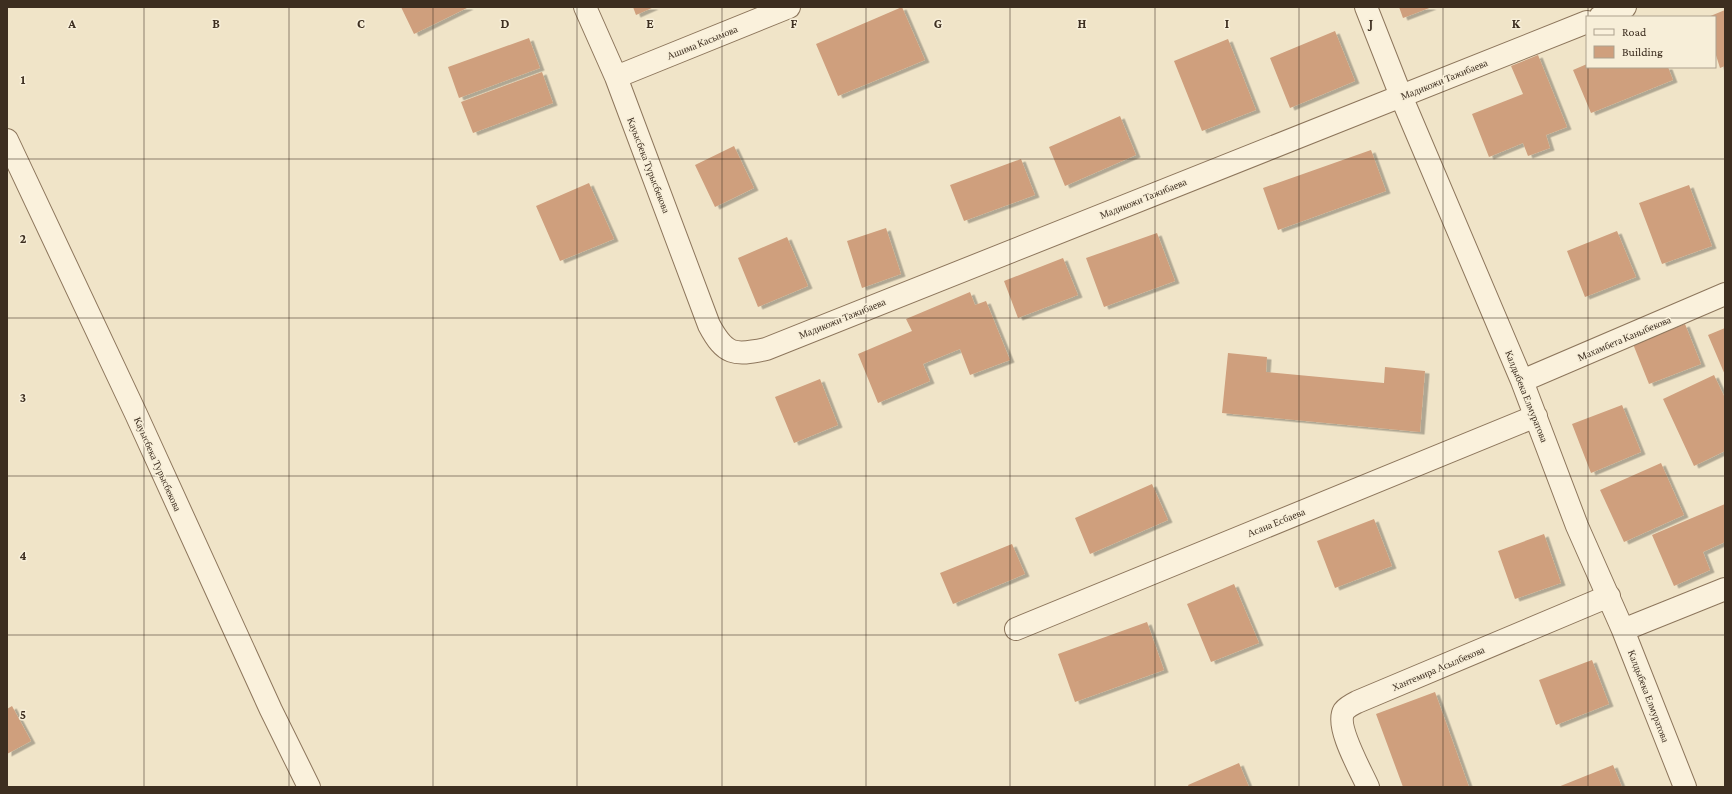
<svg xmlns="http://www.w3.org/2000/svg" width="1732" height="794" viewBox="0 0 1732 794" font-family="'Crimson Pro',serif">
	<style>
		.building { fill: #cf9f7d; filter: url(#shadow) }
		.lines { fill: none; stroke-linecap: round; stroke-linejoin: round }
		.minor-casing { stroke: #8d765c; stroke-width: 24 }
		.minor { stroke: #faf1dc; stroke-width: 22 }
		.grid { fill: none; stroke: #3d2e20; stroke-width: 1; stroke-opacity: 0.55 }
		.labels { text-anchor: middle; stroke-width: 3; stroke-linejoin: round; paint-order: stroke }
		.street-label { font-size: 10px; fill: #3d2e20; stroke: #f7eed8 }
		.grid-label { font-size: 13px; text-anchor: middle; font-weight: bold; fill: #3d2e20; stroke: #f7eed8; stroke-width: 3; stroke-linejoin: round; paint-order: stroke }
	</style>
	<defs>
		<filter id="shadow"><feDropShadow dx="4.5" dy="2.5" stdDeviation="0" flood-color="#0004"/></filter>
	</defs>
	<rect width="100%" height="100%" fill="#f0e4c8"/>
	<path class="building" d="M 401,7 L 469,7 L 414,34 Z
		M 633,7 L 654,7 L 636,15 Z
		M 902,7 L 925,60 L 838,96 L 816,44 Z
		M 1399,7 L 1432,7 L 1403,18 Z
		M 1725,10 L 1725,66 L 1720,68 L 1715,52 L 1715,17 L 1708,17 Z
		M 1335,31 L 1355,81 L 1290,108 L 1270,58 Z
		M 529,38 L 540,68 L 459,98 L 448,67 Z
		M 1228,39 L 1256,110 L 1202,131 L 1174,61 Z
		M 1538,55 L 1567,127 L 1546,135 L 1550,148 L 1528,156 L 1523,143 L 1489,157 L 1472,114 L 1523,94 L 1511,66 Z
		M 1587,64 L 1587,67 L 1668,67 L 1673,80 L 1591,113 L 1573,70 Z
		M 542,72 L 553,103 L 473,133 L 461,102 Z
		M 1120,116 L 1136,155 L 1065,186 L 1049,147 Z
		M 734,146 L 754,188 L 715,207 L 695,165 Z
		M 1371,150 L 1386,191 L 1278,230 L 1263,188 Z
		M 1021,159 L 1035,195 L 964,221 L 950,185 Z
		M 589,183 L 614,239 L 560,261 L 536,206 Z
		M 1689,185 L 1712,246 L 1662,264 L 1639,203 Z
		M 886,228 L 901,274 L 862,288 L 847,241 Z
		M 1617,231 L 1636,277 L 1585,297 L 1567,251 Z
		M 1157,233 L 1175,281 L 1104,307 L 1086,258 Z
		M 787,237 L 808,286 L 758,307 L 738,258 Z
		M 1063,258 L 1078,295 L 1018,318 L 1004,281 Z
		M 970,292 L 975,305 L 986,301 L 1010,360 L 970,375 L 960,349 L 923,364 L 930,381 L 878,403 L 858,354 L 912,331 L 906,319 Z
		M 1685,324 L 1701,364 L 1649,384 L 1633,344 Z
		M 1725,328 L 1725,375 L 1708,335 Z
		M 1228,353 L 1267,357 L 1266,372 L 1384,383 L 1385,367 L 1425,371 L 1420,432 L 1222,413 Z
		M 1714,375 L 1725,398 L 1725,451 L 1694,466 L 1663,399 Z
		M 820,379 L 838,425 L 794,443 L 775,397 Z
		M 1622,405 L 1641,452 L 1591,473 L 1572,424 Z
		M 1661,463 L 1684,515 L 1624,542 L 1600,490 Z
		M 1152,484 L 1168,520 L 1090,554 L 1075,518 Z
		M 1725,504 L 1725,542 L 1703,552 L 1710,570 L 1674,586 L 1652,535 Z
		M 1374,519 L 1392,566 L 1335,588 L 1317,541 Z
		M 1544,534 L 1561,583 L 1515,599 L 1498,551 Z
		M 1012,544 L 1025,574 L 953,604 L 940,573 Z
		M 1234,584 L 1259,643 L 1211,662 L 1187,604 Z
		M 1147,622 L 1164,670 L 1075,702 L 1058,654 Z
		M 1592,660 L 1609,704 L 1556,725 L 1539,680 Z
		M 1435,692 L 1469,787 L 1403,787 L 1376,714 Z
		M 12,706 L 31,741 L 7,754 L 7,709 Z
		M 1239,763 L 1249,787 L 1189,787 L 1188,785 Z
		M 1613,765 L 1622,787 L 1558,787 Z"/>
	<g class="lines">
		<defs>
			<path id="minor" d="M 585,7 L 616,77 L 709,325 C 725,355 734,356 766,349 L 1587,22
				M 1366,7 L 1401,96 L 1522,381 L 1577,526 L 1623,630 L 1685,787
				M 1600,17 L 1625,7
				M 616,77 L 789,7
				M 7,140 L 136,414 L 271,710 L 309,787
				M 1522,381 L 1725,294
				M 1016,629 L 1536,416
				M 1623,630 L 1725,589
				M 1368,787 C 1361,771 1335,726 1344,711 C 1347,707 1353,704 1357,702 L 1609,596"/>
		</defs>
		<use href="#minor" class="minor-casing"/>
		<use href="#minor" class="minor"/>
	</g>
	<path class="grid" d="M 144,7 L 144,787M 289,7 L 289,787M 433,7 L 433,787M 577,7 L 577,787M 722,7 L 722,787M 866,7 L 866,787M 1010,7 L 1010,787M 1155,7 L 1155,787M 1299,7 L 1299,787M 1443,7 L 1443,787M 1588,7 L 1588,17M 1588,67 L 1588,787M 7,159 L 1725,159M 7,318 L 1725,318M 7,476 L 1725,476M 7,635 L 1725,635"/>
	<g class="labels">
		<g class="street-label">
			<text transform="translate(702 42) rotate(-22)" y="4">Ашима Касымова</text>
			<text transform="translate(1444 79) rotate(-22)" y="4">Мадикожи Тажибаева</text>
			<text transform="translate(649 165) rotate(69)" y="4">Кауысбека Турысбекова</text>
			<text transform="translate(1143 198) rotate(-22)" y="4">Мадикожи Тажибаева</text>
			<text transform="translate(842 318) rotate(-22)" y="4">Мадикожи Тажибаева</text>
			<text transform="translate(1624 338) rotate(-23)" y="4">Махамбета Каныбекова</text>
			<text transform="translate(1527 396) rotate(68)" y="4">Калдыбека Елмуратова</text>
			<text transform="translate(158 464) rotate(66)" y="4">Кауысбека Турысбекова</text>
			<text transform="translate(1276 522) rotate(-22)" y="4">Асана Есбаева</text>
			<text transform="translate(1438 668) rotate(-23)" y="4">Хантемира Асылбекова</text>
			<text transform="translate(1649 696) rotate(69)" y="4">Калдыбека Елмуратова</text>
		</g>
	</g>
	<g class="grid-label">
		<text x="72" y="28">A</text>
		<text x="216" y="28">B</text>
		<text x="361" y="28">C</text>
		<text x="505" y="28">D</text>
		<text x="650" y="28">E</text>
		<text x="794" y="28">F</text>
		<text x="938" y="28">G</text>
		<text x="1082" y="28">H</text>
		<text x="1227" y="28">I</text>
		<text x="1371" y="28">J</text>
		<text x="1516" y="28">K</text>
		<text x="23" y="84">1</text>
		<text x="23" y="243">2</text>
		<text x="23" y="402">3</text>
		<text x="23" y="560">4</text>
		<text x="23" y="719">5</text>
	</g>
	<rect width="1732" height="794" fill="none" stroke="#3d2e20" stroke-width="16"/>
	<rect x="1586" y="16" width="130" height="52" fill="#f7eed8" stroke="#ada18e"/>
	<rect x="1594" y="29" width="20" height="6" fill="#faf1dc" stroke="#ada18e"/>
	<text x="1622" y="36" font-size="12" fill="#3d2e20">Road</text>
	<rect x="1594" y="46" width="20" height="12" fill="#cf9f7d" stroke="#ada18e"/>
	<text x="1622" y="56" font-size="12" fill="#3d2e20">Building</text>
</svg>
